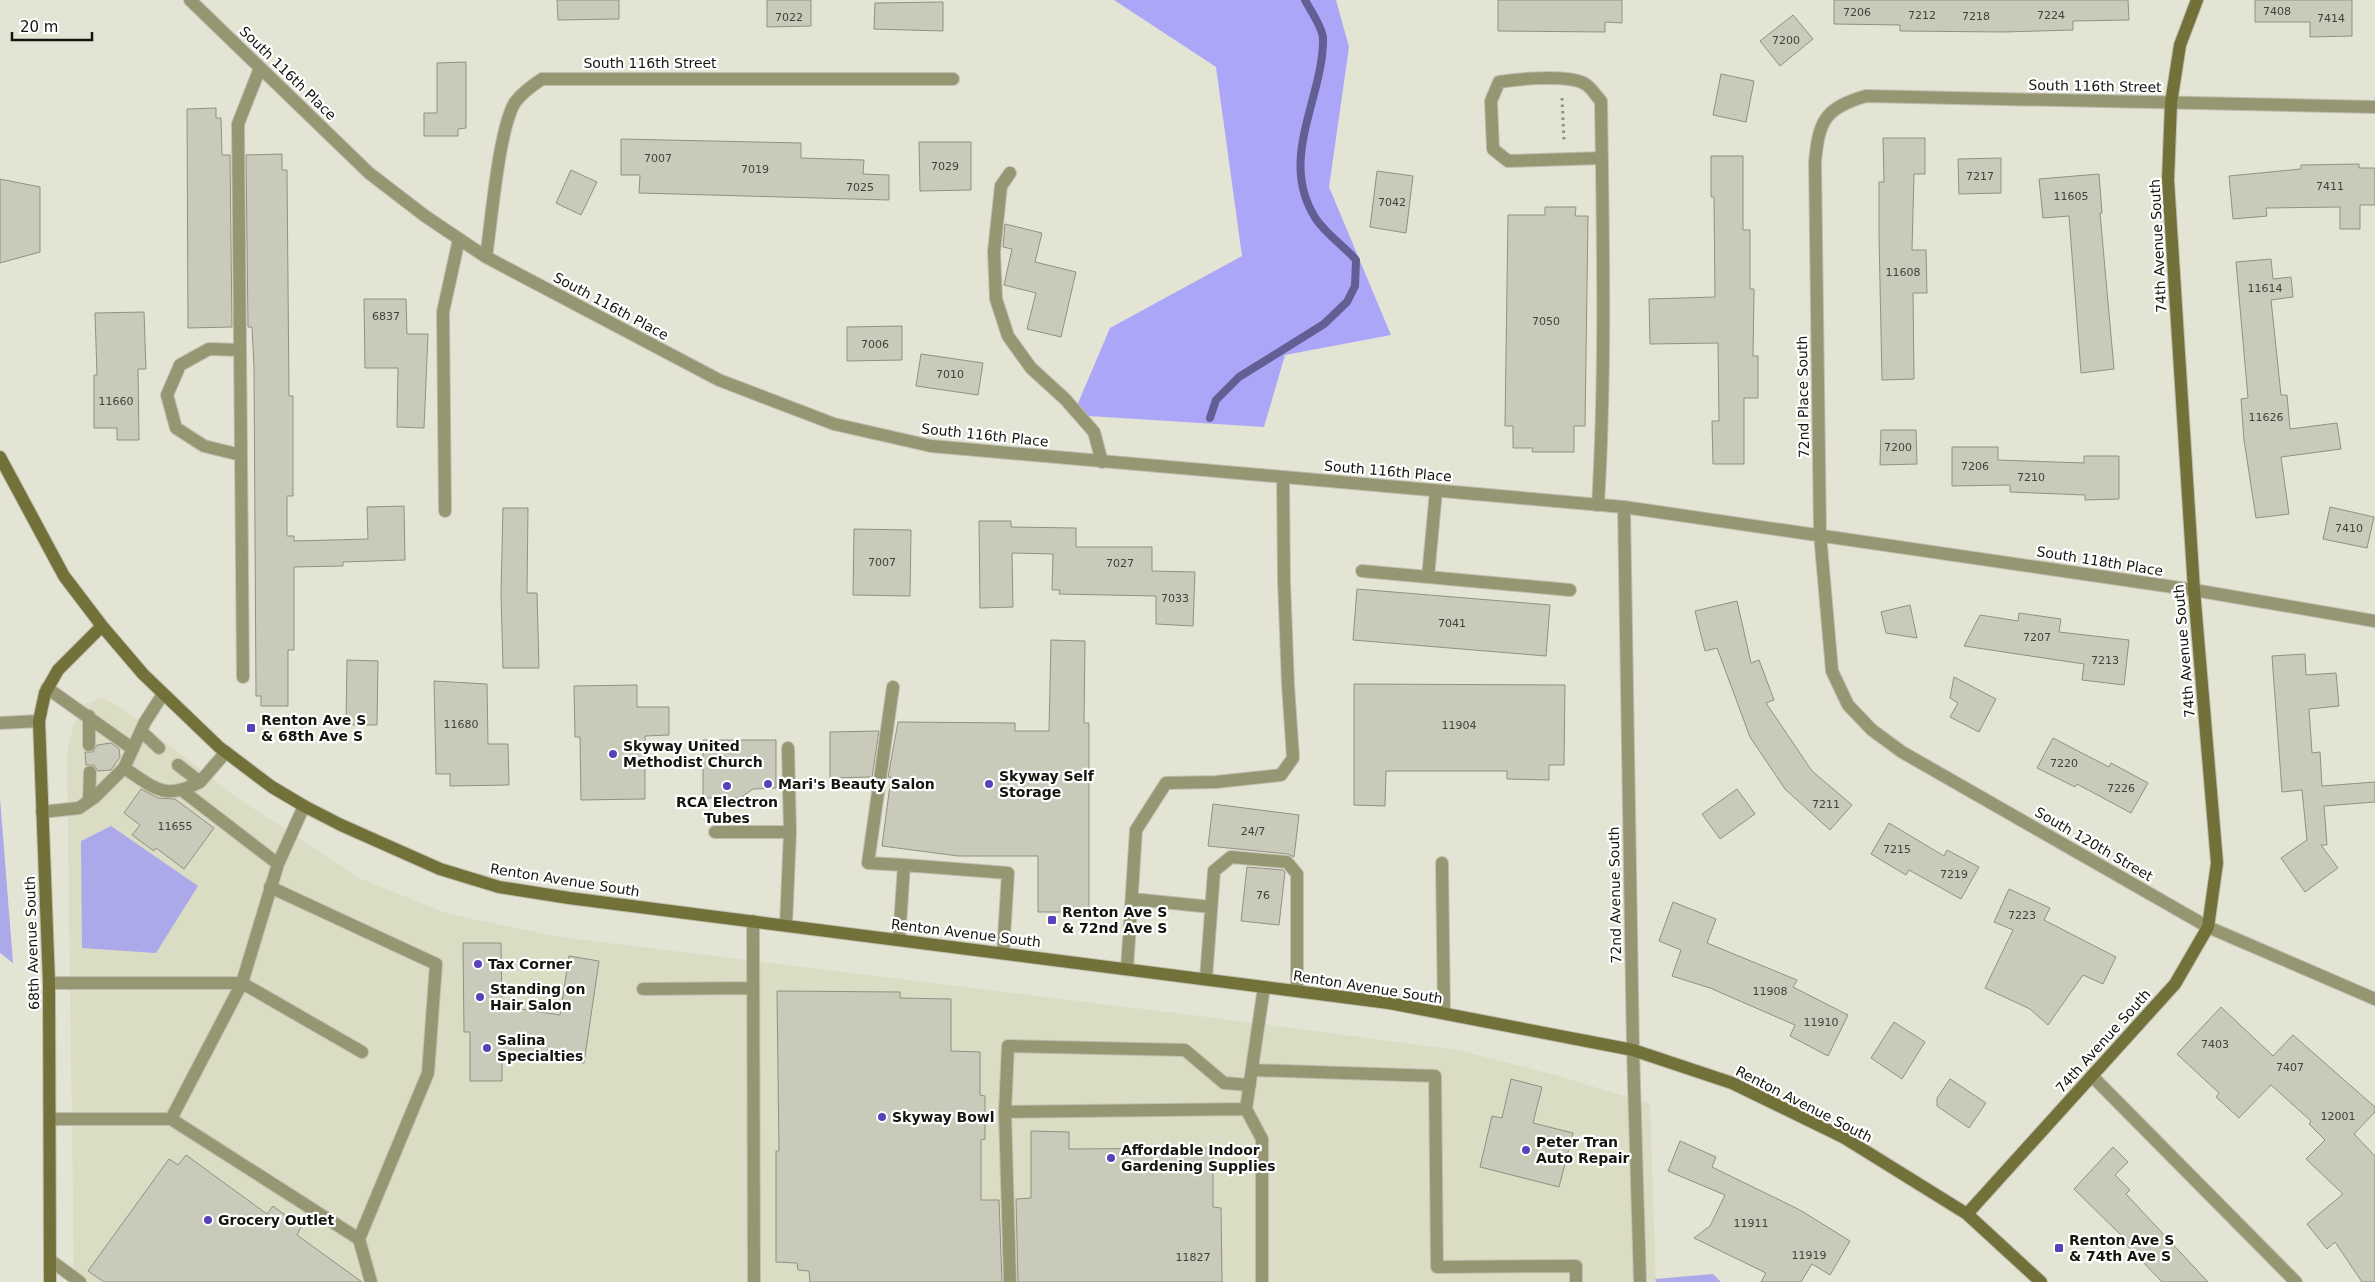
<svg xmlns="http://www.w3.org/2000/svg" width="2375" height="1282" viewBox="0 0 2375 1282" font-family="'DejaVu Sans',sans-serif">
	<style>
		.built { fill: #dbdcc4 }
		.green { fill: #aca9ea }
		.forest { fill: #aba6f7 }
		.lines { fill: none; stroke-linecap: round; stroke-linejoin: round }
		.stream { stroke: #635f94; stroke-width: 8 }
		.building { fill: #c9caba; stroke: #909181 }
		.lane-casing { stroke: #bfbfb1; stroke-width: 14 }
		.street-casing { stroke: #bfbfb1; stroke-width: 14 }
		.secondary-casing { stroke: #bfbfb1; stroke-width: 14 }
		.path { stroke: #909084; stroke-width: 3; stroke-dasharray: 2.5 4; stroke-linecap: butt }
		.lane { stroke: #969672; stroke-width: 12 }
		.street { stroke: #969672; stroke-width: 12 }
		.secondary { stroke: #717139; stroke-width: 12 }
		.poi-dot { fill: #5941b9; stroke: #fff; stroke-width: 2 }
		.labels { text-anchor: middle; stroke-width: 4.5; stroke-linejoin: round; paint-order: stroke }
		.number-label { font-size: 11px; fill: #42423a }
		.street-label { font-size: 14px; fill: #151510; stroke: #fff }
		.poi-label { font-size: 14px; font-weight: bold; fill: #151510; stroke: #fff; text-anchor: start }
	</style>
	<rect width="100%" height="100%" fill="#e4e4d4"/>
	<path class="built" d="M 101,698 L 119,706 L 233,795 L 359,878 L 449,914 L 560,937 L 1208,1017 L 1458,1050 L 1555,1075 L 1650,1104 L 1656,1282 L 74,1282 L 67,752 L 74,723 L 83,705 Z"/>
	<path class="green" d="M 0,798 L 13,963 L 0,953 Z
		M 111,826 L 198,886 L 156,953 L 82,948 L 81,841 Z
		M 1713,1274 L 1721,1282 L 1656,1282 L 1655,1279 Z"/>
	<path class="forest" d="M 1114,0 L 1336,0 L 1349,47 L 1329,187 L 1391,335 L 1285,355 L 1264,427 L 1073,415 L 1110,328 L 1242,256 L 1216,67 Z"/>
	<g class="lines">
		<path class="stream" d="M 1210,418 L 1216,400 L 1239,377 L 1324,324 L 1347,302 L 1355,286 L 1356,260 C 1344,246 1326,234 1316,219 C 1277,159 1324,98 1323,38 C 1322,26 1310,10 1305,0"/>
	</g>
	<path class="building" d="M 557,0 L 619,0 L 619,19 L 558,20 Z
		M 767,0 L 811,0 L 811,26 L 767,27 Z
		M 1498,0 L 1622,0 L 1622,23 L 1605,22 L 1605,32 L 1498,31 Z
		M 1834,0 L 2128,0 L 2129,20 L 2073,21 L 2073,30 L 2004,32 L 1900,31 L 1900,25 L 1834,24 Z
		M 2255,0 L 2352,0 L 2352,36 L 2310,37 L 2310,22 L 2255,22 Z
		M 943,2 L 943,31 L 874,29 L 875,3 Z
		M 1793,15 L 1813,39 L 1780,66 L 1760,41 Z
		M 466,62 L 466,128 L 458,129 L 458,136 L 424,136 L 424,113 L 437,113 L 437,63 Z
		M 1721,74 L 1754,81 L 1746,122 L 1713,115 Z
		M 216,108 L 216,118 L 221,118 L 222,155 L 230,155 L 232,327 L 188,328 L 187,109 Z
		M 1883,138 L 1925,138 L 1925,174 L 1914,174 L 1912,250 L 1926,250 L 1927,293 L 1913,293 L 1914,379 L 1882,380 L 1879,235 L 1879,182 L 1884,182 Z
		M 621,139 L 801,143 L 801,158 L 864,160 L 863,174 L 889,175 L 889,200 L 639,193 L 640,175 L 621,175 Z
		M 919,142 L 971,142 L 971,190 L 920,191 Z
		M 282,154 L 282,170 L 287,170 L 289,396 L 293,396 L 293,496 L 287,496 L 287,536 L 294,536 L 294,541 L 368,539 L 367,507 L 404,506 L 405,560 L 343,562 L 343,566 L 294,567 L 294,650 L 288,650 L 288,706 L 261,706 L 261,696 L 256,696 L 254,367 L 252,327 L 248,327 L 246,155 Z
		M 1711,156 L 1743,156 L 1743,230 L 1750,230 L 1750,289 L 1754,289 L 1753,356 L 1758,356 L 1758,398 L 1744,398 L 1744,464 L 1713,464 L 1712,421 L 1719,421 L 1718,343 L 1650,344 L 1649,299 L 1715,297 L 1714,197 L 1711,197 Z
		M 2001,158 L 2001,193 L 1959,194 L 1958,159 Z
		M 2359,164 L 2359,168 L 2375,168 L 2375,205 L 2360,205 L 2360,229 L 2340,229 L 2340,207 L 2266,208 L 2267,216 L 2233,219 L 2229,176 L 2301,169 L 2301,165 Z
		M 571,170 L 597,182 L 581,215 L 556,203 Z
		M 1377,171 L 1413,176 L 1406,233 L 1370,227 Z
		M 2099,174 L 2102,213 L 2100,213 L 2114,369 L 2081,373 L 2069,216 L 2043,218 L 2039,179 Z
		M 0,179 L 40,187 L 40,252 L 0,263 Z
		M 1545,207 L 1576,207 L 1575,216 L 1588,216 L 1585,426 L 1574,426 L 1574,452 L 1532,452 L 1533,448 L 1513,448 L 1513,426 L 1505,426 L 1508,215 L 1545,215 Z
		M 1005,224 L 1042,233 L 1035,262 L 1076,272 L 1061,337 L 1027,329 L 1036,293 L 1004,285 L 1012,249 L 1003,247 Z
		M 2271,259 L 2273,279 L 2291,277 L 2293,297 L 2271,300 L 2281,395 L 2287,395 L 2290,429 L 2337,423 L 2341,449 L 2281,457 L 2289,514 L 2256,518 L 2244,440 L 2241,399 L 2248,398 L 2236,262 Z
		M 364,299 L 406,299 L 407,334 L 428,334 L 424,428 L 397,427 L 398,368 L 365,368 Z
		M 144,312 L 146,369 L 138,369 L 139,440 L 117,440 L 117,428 L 94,428 L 94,375 L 97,375 L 95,313 Z
		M 902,326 L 902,360 L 847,361 L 847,327 Z
		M 921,354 L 983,363 L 978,395 L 916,386 Z
		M 1881,430 L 1916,430 L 1917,464 L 1880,465 Z
		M 1952,447 L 1998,447 L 1998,460 L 2084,463 L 2084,456 L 2119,456 L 2119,499 L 2085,500 L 2085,495 L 2010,492 L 2010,485 L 1952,486 Z
		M 2330,507 L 2374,517 L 2367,548 L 2323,539 Z
		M 503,508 L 528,508 L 527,593 L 537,593 L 539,668 L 503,668 L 501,594 Z
		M 979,521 L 1011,521 L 1011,527 L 1076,528 L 1076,547 L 1152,547 L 1152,571 L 1195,572 L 1193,626 L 1156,624 L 1156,596 L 1059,594 L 1060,590 L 1052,590 L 1053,554 L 1012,553 L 1013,607 L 980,608 Z
		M 854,529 L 911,530 L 910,596 L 853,595 Z
		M 1357,589 L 1550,605 L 1546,656 L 1353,640 Z
		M 1737,601 L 1751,663 L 1759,660 L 1774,700 L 1766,703 L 1812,771 L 1852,805 L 1830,830 L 1785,789 L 1750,737 L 1717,648 L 1705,651 L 1695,611 Z
		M 1910,605 L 1917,638 L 1886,633 L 1881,612 Z
		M 2019,613 L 2061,619 L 2059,632 L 2129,640 L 2124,685 L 2082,680 L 2084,664 L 1964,646 L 1980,615 L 2018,621 Z
		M 1051,640 L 1085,641 L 1084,723 L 1089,723 L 1089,912 L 1038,912 L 1038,856 L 958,856 L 882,846 L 891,777 L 888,777 L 898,722 L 1015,723 L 1015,731 L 1049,731 Z
		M 2305,654 L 2306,675 L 2336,673 L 2339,706 L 2309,709 L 2312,753 L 2320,752 L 2322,786 L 2375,782 L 2375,802 L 2324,806 L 2327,845 L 2321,845 L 2338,868 L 2305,892 L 2281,858 L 2307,840 L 2302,790 L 2282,792 L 2272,656 Z
		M 347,660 L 378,661 L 377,725 L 346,725 Z
		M 1954,677 L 1996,699 L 1979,732 L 1950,717 L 1958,703 L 1950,698 Z
		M 434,681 L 487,684 L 488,744 L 508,744 L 509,785 L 450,786 L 450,774 L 436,774 Z
		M 1354,684 L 1565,685 L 1564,765 L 1549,765 L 1549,780 L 1507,779 L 1507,771 L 1386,771 L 1385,806 L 1354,805 Z
		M 637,685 L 637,707 L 669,707 L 669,735 L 645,736 L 645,799 L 581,800 L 580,737 L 575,737 L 574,686 Z
		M 879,731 L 872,777 L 830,778 L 830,732 Z
		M 2053,738 L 2109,767 L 2111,763 L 2148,783 L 2131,813 L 2077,784 L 2075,787 L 2037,768 Z
		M 703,740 L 776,740 L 776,788 L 753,789 L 740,798 L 703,798 Z
		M 111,743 L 119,749 L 120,757 L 111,770 L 98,771 L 94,765 L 86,765 L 85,752 L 93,752 L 97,745 Z
		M 141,789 L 158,798 L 175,799 L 214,828 L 184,869 L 156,848 L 154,851 L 132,835 L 140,825 L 124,813 Z
		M 1737,789 L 1755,814 L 1720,839 L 1702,814 Z
		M 1213,804 L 1299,815 L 1294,857 L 1288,854 L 1208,846 Z
		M 1889,823 L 1944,856 L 1947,850 L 1979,867 L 1961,899 L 1909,870 L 1906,875 L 1871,854 Z
		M 1247,867 L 1283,870 L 1285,872 L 1279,925 L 1241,921 Z
		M 2009,889 L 2050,908 L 2044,920 L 2116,957 L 2103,984 L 2083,975 L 2048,1025 L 2030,1009 L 1985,988 L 2013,930 L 1994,922 Z
		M 1673,902 L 1716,919 L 1707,943 L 1797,980 L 1793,987 L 1848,1015 L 1828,1056 L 1790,1036 L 1795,1025 L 1710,988 L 1672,976 L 1681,950 L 1659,941 Z
		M 463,943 L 501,943 L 502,1006 L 560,1015 L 569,956 L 599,961 L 584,1063 L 502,1052 L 502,1081 L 470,1081 L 470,1032 L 464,1032 Z
		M 777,991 L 900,992 L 900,998 L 951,999 L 951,1051 L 980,1052 L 980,1095 L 985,1096 L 985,1139 L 981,1140 L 981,1200 L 999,1200 L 1002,1282 L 810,1282 L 809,1271 L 798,1270 L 797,1263 L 776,1262 L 776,1151 L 779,1151 Z
		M 2221,1007 L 2273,1056 L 2293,1035 L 2375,1107 L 2375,1112 L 2354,1134 L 2375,1156 L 2375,1282 L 2362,1282 L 2335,1242 L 2327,1249 L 2307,1224 L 2343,1194 L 2306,1159 L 2325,1140 L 2309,1124 L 2311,1121 L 2271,1085 L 2239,1118 L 2216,1097 L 2219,1093 L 2177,1054 Z
		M 1894,1022 L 1925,1042 L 1902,1079 L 1871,1058 Z
		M 1511,1079 L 1542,1087 L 1533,1123 L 1573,1133 L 1559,1187 L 1480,1167 L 1492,1116 L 1502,1118 Z
		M 1950,1079 L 1986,1103 L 1969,1128 L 1937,1106 L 1937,1098 Z
		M 1031,1131 L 1069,1132 L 1069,1149 L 1213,1148 L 1213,1207 L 1221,1208 L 1222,1282 L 1018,1282 L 1016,1199 L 1031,1198 Z
		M 1680,1141 L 1716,1157 L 1712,1167 L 1800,1210 L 1850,1241 L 1830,1275 L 1812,1264 L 1801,1282 L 1761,1282 L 1766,1273 L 1694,1238 L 1710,1226 L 1725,1195 L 1668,1171 Z
		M 2113,1147 L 2128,1162 L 2115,1175 L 2130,1190 L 2126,1194 L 2208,1282 L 2162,1282 L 2121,1239 L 2123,1237 L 2074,1189 Z
		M 186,1155 L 267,1214 L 273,1206 L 301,1227 L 297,1235 L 362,1282 L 104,1282 L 88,1271 L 169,1159 L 178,1165 Z"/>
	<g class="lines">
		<defs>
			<path id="lane" d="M 1010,173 L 1001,186 L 994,252 L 996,299 L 1008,336 L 1031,368 L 1065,399 L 1094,432 L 1102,462
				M 239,350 L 209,349 L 180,365 L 167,395 L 176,428 L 204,446 L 241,455
				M 1436,491 L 1428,577 L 1570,590
				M 1598,505 C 1606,371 1603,236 1601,101 C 1596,96 1591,87 1585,84 C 1569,74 1518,79 1499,82 L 1491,101 L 1493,149 L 1508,161 L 1602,158
				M 445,511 L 443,312 L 459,239
				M 1362,571 L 1428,577
				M 243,677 L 238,124 L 260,68
				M 893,687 L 868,863 L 904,865
				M 47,688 L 133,749
				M 89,716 L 89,745
				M 141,731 L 159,748
				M 178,765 L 200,782 L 226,752
				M 124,768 C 155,788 164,801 200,782
				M 183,791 L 278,864
				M 89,801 L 90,772
				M 42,812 L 79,808 L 95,797 L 124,768 L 145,722 L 163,694
				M 715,832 L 790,832
				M 1442,863 L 1444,1013
				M 270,887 L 436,964 L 428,1073 L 359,1239
				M 1133,899 L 1211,907
				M 753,921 L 754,1282
				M 786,925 L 790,832 L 788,748
				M 899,940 L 904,865 L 1008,873 L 1003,953
				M 1127,969 L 1136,830 L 1166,783 L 1216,782 L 1281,775 L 1293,758 L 1288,685 L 1284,581 L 1283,477
				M 1206,979 L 1214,871 L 1231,857 L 1287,862 L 1297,874 L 1297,991
				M 49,983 L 242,983 L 362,1052
				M 643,989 L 753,988
				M 1252,1070 L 1435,1076 L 1437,1267 L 1576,1266 L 1576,1282
				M 2092,1076 L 2296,1282
				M 1246,1109 L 1005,1112 L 1008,1046 L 1185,1050 L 1224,1083 L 1250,1085
				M 1005,1112 L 1010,1282
				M 50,1119 L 171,1119 L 359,1239 L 371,1282
				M 171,1119 L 242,983 L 278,864 L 304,806
				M 50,1260 L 80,1282
				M 1262,1282 L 1262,1139 L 1246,1109 L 1264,987"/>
			<path id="street" d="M 190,0 L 369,173 L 425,216 L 486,257 L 719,380 L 834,424 L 931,446 L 1624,507 L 2194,590 L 2375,621
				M 2375,107 L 1866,96 C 1825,108 1819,120 1815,162 L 1820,534 L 1832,671 L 1848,705 L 1872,730 L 1902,752 L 2208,927 L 2375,999
				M 486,257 C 491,225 499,124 516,101 C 523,92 533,85 542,79 L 953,79
				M 1624,507 L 1633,1050 L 1640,1282
				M 0,723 L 39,721"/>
			<path id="secondary" d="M 0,457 L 64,576 L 102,626 L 143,674 L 219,747 L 272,787 L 304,806 L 341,825 L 440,869 L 499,887 L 569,898 L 1389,1003 L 1633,1050 L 1732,1083 L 1843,1137 L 1967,1214 L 2041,1282
				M 1967,1214 L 2175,984 L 2208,927 L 2217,863 L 2194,590 L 2168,180 L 2171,103 L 2180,45 L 2197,0
				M 50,1282 L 49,983 L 39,721 L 45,693 L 58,670 L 102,626"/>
		</defs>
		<use href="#lane" class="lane-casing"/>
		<use href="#street" class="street-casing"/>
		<use href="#secondary" class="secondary-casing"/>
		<path class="path" d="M 1562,98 L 1564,141"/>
		<use href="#lane" class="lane"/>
		<use href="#street" class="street"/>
		<use href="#secondary" class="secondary"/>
	</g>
	<g class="poi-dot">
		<rect x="246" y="723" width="10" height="10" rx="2.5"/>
		<circle cx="613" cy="754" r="5"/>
		<circle cx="768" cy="784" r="5"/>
		<circle cx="989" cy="784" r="5"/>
		<circle cx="727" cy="786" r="5"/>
		<rect x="1047" y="915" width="10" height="10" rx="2.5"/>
		<circle cx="478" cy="964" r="5"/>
		<circle cx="480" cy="997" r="5"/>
		<circle cx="487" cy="1048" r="5"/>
		<circle cx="882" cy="1117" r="5"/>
		<circle cx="1526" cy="1150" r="5"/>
		<circle cx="1111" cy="1158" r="5"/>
		<circle cx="208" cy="1220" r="5"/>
		<rect x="2054" y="1243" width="10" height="10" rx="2.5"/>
	</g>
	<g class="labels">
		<g class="number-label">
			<text x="2277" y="15">7408</text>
			<text x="1857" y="16">7206</text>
			<text x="1922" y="19">7212</text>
			<text x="2051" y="19">7224</text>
			<text x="1976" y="20">7218</text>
			<text x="789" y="21">7022</text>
			<text x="2331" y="22">7414</text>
			<text x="1786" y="44">7200</text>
			<text x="658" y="162">7007</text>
			<text x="945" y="170">7029</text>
			<text x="755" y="173">7019</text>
			<text x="1980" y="180">7217</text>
			<text x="2330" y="190">7411</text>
			<text x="860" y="191">7025</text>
			<text x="2071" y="200">11605</text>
			<text x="1392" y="206">7042</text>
			<text x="1903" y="276">11608</text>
			<text x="2265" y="292">11614</text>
			<text x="386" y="320">6837</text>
			<text x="1546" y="325">7050</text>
			<text x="875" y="348">7006</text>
			<text x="950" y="378">7010</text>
			<text x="116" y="405">11660</text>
			<text x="2266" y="421">11626</text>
			<text x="1898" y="451">7200</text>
			<text x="1975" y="470">7206</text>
			<text x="2031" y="481">7210</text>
			<text x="2349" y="532">7410</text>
			<text x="882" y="566">7007</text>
			<text x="1120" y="567">7027</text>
			<text x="1175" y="602">7033</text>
			<text x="1452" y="627">7041</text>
			<text x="2037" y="641">7207</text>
			<text x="2105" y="664">7213</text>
			<text x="461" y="728">11680</text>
			<text x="1459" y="729">11904</text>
			<text x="2064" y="767">7220</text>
			<text x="2121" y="792">7226</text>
			<text x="1826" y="808">7211</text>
			<text x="175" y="830">11655</text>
			<text x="1253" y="835">24/7</text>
			<text x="1897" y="853">7215</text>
			<text x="1954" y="878">7219</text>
			<text x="1263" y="899">76</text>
			<text x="2022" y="919">7223</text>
			<text x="1770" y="995">11908</text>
			<text x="1821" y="1026">11910</text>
			<text x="2215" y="1048">7403</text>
			<text x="2290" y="1071">7407</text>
			<text x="2338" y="1120">12001</text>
			<text x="1751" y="1227">11911</text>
			<text x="1809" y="1259">11919</text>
			<text x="1193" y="1261">11827</text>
		</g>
		<g class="street-label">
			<text x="650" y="68">South 116th Street</text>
			<text transform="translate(288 73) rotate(44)" y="5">South 116th Place</text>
			<text transform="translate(2095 86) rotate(1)" y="5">South 116th Street</text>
			<text transform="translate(2158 246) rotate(-93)" y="5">74th Avenue South</text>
			<text transform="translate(611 306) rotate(28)" y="5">South 116th Place</text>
			<text transform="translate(1803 397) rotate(-91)" y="5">72nd Place South</text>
			<text transform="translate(985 435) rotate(6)" y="5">South 116th Place</text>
			<text transform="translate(1388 471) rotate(5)" y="5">South 116th Place</text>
			<text transform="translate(2100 561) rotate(9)" y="5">South 118th Place</text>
			<text transform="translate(2184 651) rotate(-95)" y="5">74th Avenue South</text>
			<text transform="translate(2094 844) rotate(30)" y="5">South 120th Street</text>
			<text transform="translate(565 880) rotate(9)" y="5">Renton Avenue South</text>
			<text transform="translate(1615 895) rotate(-91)" y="5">72nd Avenue South</text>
			<text transform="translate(966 933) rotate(7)" y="5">Renton Avenue South</text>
			<text transform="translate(32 943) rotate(-92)" y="5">68th Avenue South</text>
			<text transform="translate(1368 987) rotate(9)" y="5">Renton Avenue South</text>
			<text transform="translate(2103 1041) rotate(-48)" y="5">74th Avenue South</text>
			<text transform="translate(1804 1104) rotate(27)" y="5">Renton Avenue South</text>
		</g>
		<g class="poi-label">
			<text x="261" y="725">Renton Ave S<tspan x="261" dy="16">&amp; 68th Ave S</tspan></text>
			<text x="623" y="751">Skyway United<tspan x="623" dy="16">Methodist Church</tspan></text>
			<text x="999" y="781">Skyway Self<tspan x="999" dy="16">Storage</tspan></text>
			<text x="778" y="789">Mari's Beauty Salon</text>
			<text x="727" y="807" text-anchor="middle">RCA Electron<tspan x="727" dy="16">Tubes</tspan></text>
			<text x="1062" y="917">Renton Ave S<tspan x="1062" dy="16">&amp; 72nd Ave S</tspan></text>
			<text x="488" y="969">Tax Corner</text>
			<text x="490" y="994">Standing on<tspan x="490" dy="16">Hair Salon</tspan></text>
			<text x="497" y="1045">Salina<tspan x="497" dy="16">Specialties</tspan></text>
			<text x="892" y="1122">Skyway Bowl</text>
			<text x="1536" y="1147">Peter Tran<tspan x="1536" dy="16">Auto Repair</tspan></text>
			<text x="1121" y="1155">Affordable Indoor<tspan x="1121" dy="16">Gardening Supplies</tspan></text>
			<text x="218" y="1225">Grocery Outlet</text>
			<text x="2069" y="1245">Renton Ave S<tspan x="2069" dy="16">&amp; 74th Ave S</tspan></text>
		</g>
	</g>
	<path d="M12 32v8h80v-8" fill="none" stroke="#151510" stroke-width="2.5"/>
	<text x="20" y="32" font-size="15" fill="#151510" stroke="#ffffff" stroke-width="4" paint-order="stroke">20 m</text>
</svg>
